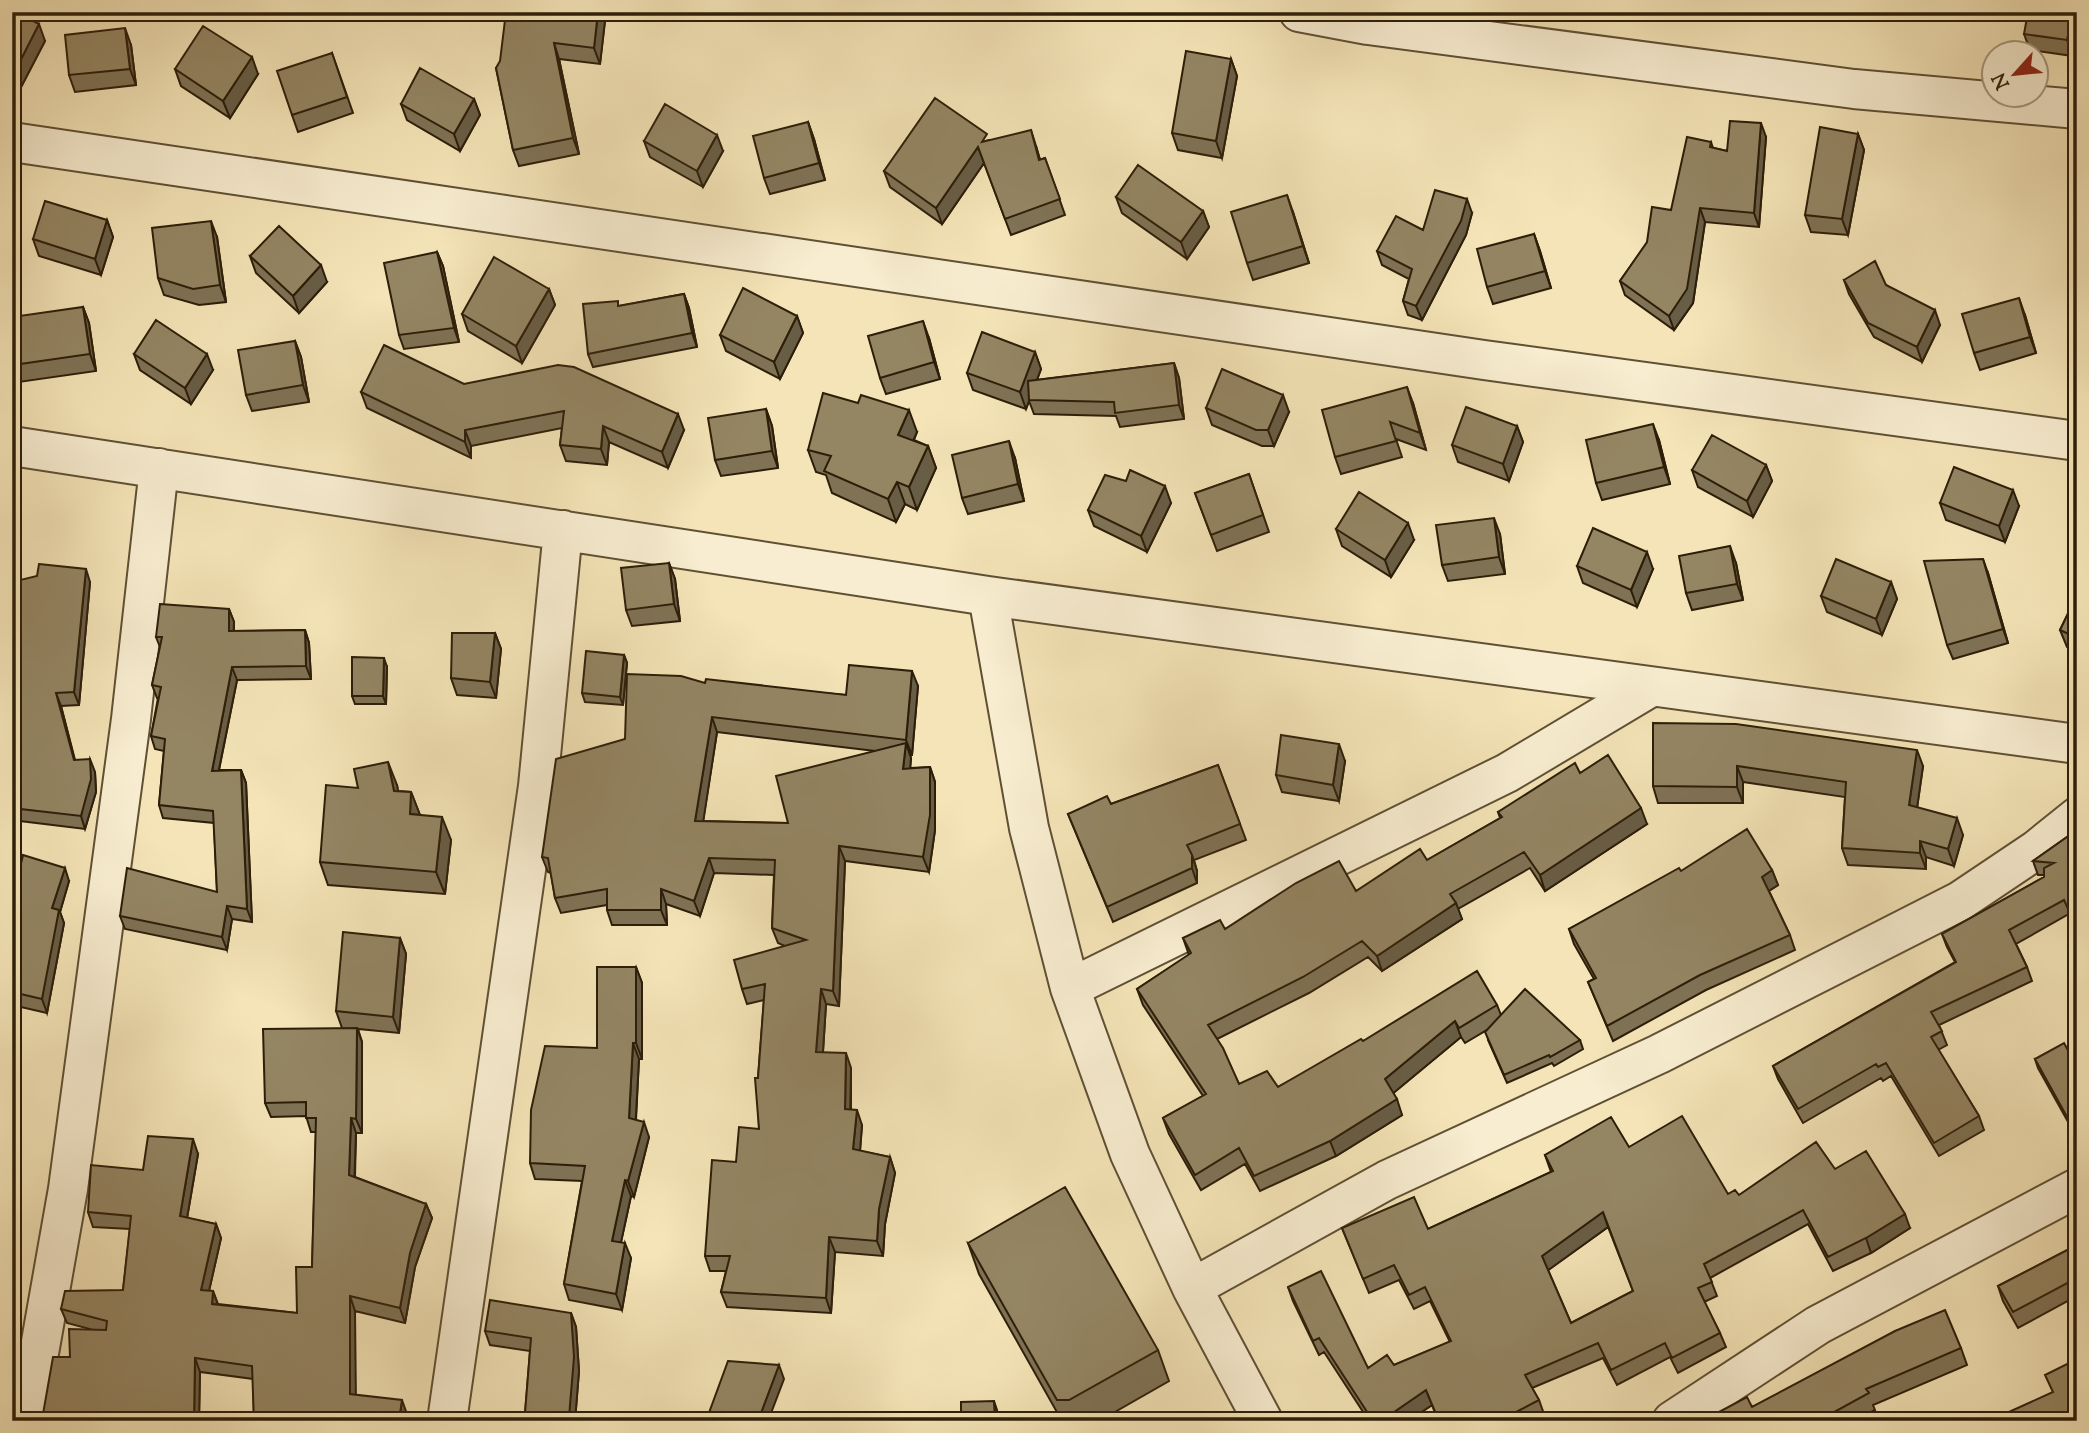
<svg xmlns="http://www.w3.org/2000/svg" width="2089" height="1433" viewBox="0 0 2089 1433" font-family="'Sorts Mill Goudy',serif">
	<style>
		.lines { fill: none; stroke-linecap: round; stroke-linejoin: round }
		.street-casing { stroke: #5f5034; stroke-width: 42 }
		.street { stroke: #f8edd0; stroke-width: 38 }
		.wall { fill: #7f7255; stroke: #2d1e09; stroke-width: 2; fill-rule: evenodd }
		.shaded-wall { fill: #685d45; stroke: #2d1e09; stroke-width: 2 }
		.building { fill: #948563; stroke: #2d1e09; stroke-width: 2; fill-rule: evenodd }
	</style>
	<rect width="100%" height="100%" fill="#f4e4b7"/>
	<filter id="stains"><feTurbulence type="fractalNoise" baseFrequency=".00286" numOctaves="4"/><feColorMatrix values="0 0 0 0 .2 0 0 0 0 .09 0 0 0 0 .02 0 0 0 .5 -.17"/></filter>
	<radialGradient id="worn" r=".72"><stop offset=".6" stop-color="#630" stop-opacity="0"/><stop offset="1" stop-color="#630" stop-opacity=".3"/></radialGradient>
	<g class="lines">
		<defs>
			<path id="street" d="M 1299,12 L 1368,25 L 1854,89 L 2077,109
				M 12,142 L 1484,360 L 2077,441
				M 12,446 L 988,596 L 2077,744
				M 988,596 L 1029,828 L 1070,988 L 1130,1154 L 1192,1288 L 1263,1421
				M 1070,988 L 1507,773 L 1651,687
				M 1192,1288 L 1387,1180 L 1659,1054 L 1960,901 L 2036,850 L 2077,817
				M 27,1421 L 68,1189 L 131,719 L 159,468
				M 447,1421 L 538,786 L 563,530
				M 1672,1421 L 1818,1325 L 2077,1188"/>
		</defs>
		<use href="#street" class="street-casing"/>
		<use href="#street" class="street"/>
	</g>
	<path class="wall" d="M 12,12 L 45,41 L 19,91 L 12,88 Z
		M 606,12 L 600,64 L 559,59 L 579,154 L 519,166 L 513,150 L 496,68 Z
		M 2077,12 L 2073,56 L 2030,50 L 2024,34 Z
		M 131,45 L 136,85 L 75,92 L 69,75 Z
		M 332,53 L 353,113 L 298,132 L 292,115 Z
		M 1231,59 L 1237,76 L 1222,158 L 1178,150 L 1172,133 Z
		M 175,69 L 258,74 L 230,118 L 181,86 Z
		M 474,99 L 480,115 L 460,151 L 407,120 L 401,104 Z
		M 808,122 L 814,139 L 825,180 L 770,194 L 764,178 Z
		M 1858,134 L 1864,150 L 1848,235 L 1811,232 L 1805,215 Z
		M 1766,137 L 1759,227 L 1705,222 L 1693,303 L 1674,330 L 1625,295 L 1620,281 L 1671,210 L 1711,142 L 1713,148 L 1727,151 Z
		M 989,140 L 1036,146 L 1040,160 L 1045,158 L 1065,215 L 1011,235 L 984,163 L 942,224 L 890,187 L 884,171 Z
		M 644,141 L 723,151 L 703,187 L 650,157 Z
		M 1116,197 L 1203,211 L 1209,227 L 1187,259 L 1122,213 Z
		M 1293,212 L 1309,263 L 1253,280 L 1247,263 Z
		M 1472,213 L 1466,235 L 1422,320 L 1408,315 L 1403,301 L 1409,279 L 1382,265 L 1377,251 L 1423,230 Z
		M 107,220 L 113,237 L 101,275 L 39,256 L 33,239 Z
		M 1534,234 L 1540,251 L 1551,288 L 1493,304 L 1487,287 Z
		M 217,237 L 226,302 L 199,305 L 164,295 L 158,278 Z
		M 437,252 L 443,266 L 459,342 L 404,349 L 399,335 Z
		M 250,256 L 327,282 L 299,313 L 256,273 Z
		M 1844,280 L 1886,285 L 1940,325 L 1922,362 L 1874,337 L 1849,294 Z
		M 549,289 L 555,305 L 522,363 L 468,331 L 462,314 Z
		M 684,294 L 689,308 L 697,347 L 593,367 L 588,354 L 620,306 Z
		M 83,307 L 89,323 L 96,371 L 19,382 L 13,365 Z
		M 2025,315 L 2036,353 L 1980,370 L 1974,353 Z
		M 797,316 L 803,333 L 780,379 L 726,351 L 720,335 Z
		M 929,338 L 940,379 L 886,394 L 880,378 Z
		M 295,341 L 301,357 L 309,402 L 252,411 L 246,395 Z
		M 1035,352 L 1041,369 L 1037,380 L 1174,363 L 1179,378 L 1184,419 L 1120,427 L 1116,416 L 1034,414 L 1029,401 L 1026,409 L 973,390 L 967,373 Z
		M 134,354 L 213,370 L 191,404 L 140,370 Z
		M 464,384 L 684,430 L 668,468 L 609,442 L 607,465 L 566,461 L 560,445 L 562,428 L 471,446 L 471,458 L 367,408 L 361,392 Z
		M 1413,403 L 1426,450 L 1396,439 L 1402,457 L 1341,474 L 1335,457 Z
		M 1206,408 L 1289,412 L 1274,446 L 1262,446 L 1212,425 Z
		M 766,409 L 772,426 L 778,468 L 721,476 L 715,460 Z
		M 1517,426 L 1523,442 L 1509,481 L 1458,462 L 1452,445 Z
		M 917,432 L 914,440 L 928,446 L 936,468 L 917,510 L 905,504 L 896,522 L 832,493 L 826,475 L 816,472 L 808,450 Z
		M 1659,440 L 1670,484 L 1602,500 L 1596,483 Z
		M 1015,458 L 1024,501 L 968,514 L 962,498 Z
		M 1766,465 L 1772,481 L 1753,517 L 1698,487 L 1692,470 Z
		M 1249,474 L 1269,532 L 1217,551 L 1195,493 Z
		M 1126,481 L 1171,503 L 1147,552 L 1094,526 L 1088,510 Z
		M 1940,503 L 2019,506 L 2005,542 L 1946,520 Z
		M 1336,529 L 1414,540 L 1391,577 L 1342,546 Z
		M 1500,534 L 1505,574 L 1448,581 L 1442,565 Z
		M 669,563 L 675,579 L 680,621 L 632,626 L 626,610 Z
		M 1736,563 L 1743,600 L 1692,610 L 1686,593 Z
		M 1577,566 L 1653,569 L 1637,607 L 1583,583 Z
		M 1988,573 L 2008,643 L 1953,659 L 1947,645 Z
		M 12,582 L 90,582 L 79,705 L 61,706 L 75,760 L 95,772 L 96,792 L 85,829 L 12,820 Z
		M 1891,582 L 1897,599 L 1882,635 L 1827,612 L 1821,596 Z
		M 2077,595 L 2077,652 L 2067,647 L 2060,630 Z
		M 229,609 L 234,622 L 234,631 L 305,630 L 309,643 L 311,679 L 237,680 L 219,770 L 241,770 L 246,783 L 252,922 L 232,919 L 227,950 L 125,929 L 120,916 L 217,892 L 214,823 L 163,818 L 159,805 L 164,751 L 155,749 L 151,736 L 158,698 L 157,698 L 152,685 L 160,647 L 156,637 Z
		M 495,633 L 501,649 L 496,698 L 457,695 L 451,678 Z
		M 624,655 L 627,663 L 623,705 L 585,702 L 582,693 Z
		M 387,667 L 386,704 L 355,704 L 352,696 Z
		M 705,683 L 846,695 L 918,686 L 912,755 L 910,755 L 911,758 L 910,768 L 930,767 L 935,782 L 935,830 L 929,872 L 845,861 L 839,1006 L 826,1004 L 823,1052 L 851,1068 L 851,1109 L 862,1125 L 860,1151 L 890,1157 L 895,1173 L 885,1224 L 883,1256 L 835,1252 L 831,1313 L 727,1307 L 721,1292 L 726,1271 L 710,1271 L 705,1256 L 736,1162 L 759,1129 L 758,1078 L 764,1000 L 747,1004 L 742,989 L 785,946 L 778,943 L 772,928 L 774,875 L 714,873 L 700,916 L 666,904 L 667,925 L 612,925 L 607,910 L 607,905 L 561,913 L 555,898 L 551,873 L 548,872 L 542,857 L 625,739 ZM 717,732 L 875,751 L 788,823 L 703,821 Z
		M 1653,723 L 1923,766 L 1917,808 L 1963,835 L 1954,866 L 1926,857 L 1926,869 L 1848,865 L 1842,848 L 1845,797 L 1743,782 L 1743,803 L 1658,803 L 1653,786 Z
		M 1345,761 L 1339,801 L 1282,792 L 1276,775 Z
		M 1218,765 L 1246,840 L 1194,860 L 1197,871 L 1197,883 L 1113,922 L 1068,814 L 1111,804 Z
		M 1580,773 L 1647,824 L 1545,891 L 1530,868 L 1458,909 L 1462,919 L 1382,971 L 1368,957 L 1309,993 L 1217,1039 L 1239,1084 L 1278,1087 L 1363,1041 L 1497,1005 L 1501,1015 L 1580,1040 L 1583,1049 L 1554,1066 L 1552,1063 L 1507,1083 L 1488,1040 L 1487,1030 L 1465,1043 L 1461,1037 L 1393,1093 L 1402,1115 L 1336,1156 L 1260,1191 L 1245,1164 L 1201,1190 L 1169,1134 L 1163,1118 L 1203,1096 L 1143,1005 L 1137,989 L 1189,955 L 1183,938 L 1225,929 L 1356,891 L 1427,860 L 1500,818 L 1498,812 Z
		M 397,785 L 398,791 L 411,792 L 420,815 L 451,840 L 445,894 L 328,885 L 320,862 L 358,788 Z
		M 2077,830 L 2077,930 L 2069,914 L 2016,944 L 2027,967 L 2032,981 L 1939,1025 L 1947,1045 L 1938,1050 L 1979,1116 L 1984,1130 L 1939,1156 L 1891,1076 L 1883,1081 L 1881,1078 L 1803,1123 L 1778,1079 L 1773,1066 L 1955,962 L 1947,947 L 1942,934 L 2044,877 L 2044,875 L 2038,875 L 2033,861 Z
		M 1772,870 L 1778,885 L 1769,891 L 1790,935 L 1795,950 L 1706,990 L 1613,1041 L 1588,982 L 1594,979 L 1574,944 L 1569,929 L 1681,871 Z
		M 69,881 L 60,912 L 64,923 L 47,1013 L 12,1005 L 12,883 Z
		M 400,938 L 406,954 L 399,1033 L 358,1029 L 362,1042 L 362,1133 L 356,1133 L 355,1177 L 426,1204 L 432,1218 L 415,1267 L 405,1323 L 355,1311 L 355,1395 L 407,1414 L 406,1421 L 254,1421 L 253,1379 L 200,1372 L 199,1421 L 46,1421 L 43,1414 L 70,1357 L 90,1329 L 67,1323 L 61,1309 L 123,1290 L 130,1229 L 93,1227 L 88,1212 L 143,1170 L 198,1154 L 187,1218 L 216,1224 L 221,1238 L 209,1291 L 213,1291 L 218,1304 L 297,1313 L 312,1267 L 316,1132 L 311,1132 L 306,1116 L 271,1117 L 265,1103 L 342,1028 L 336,1011 Z
		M 636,967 L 642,983 L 642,1059 L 639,1059 L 636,1120 L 649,1137 L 634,1197 L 631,1196 L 621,1242 L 631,1258 L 622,1310 L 569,1300 L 564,1284 L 582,1181 L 535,1179 L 530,1163 L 597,1048 Z
		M 2035,1059 L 2077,1067 L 2077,1138 L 2038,1068 Z
		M 1629,1147 L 1728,1194 L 1739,1195 L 1835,1169 L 1910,1228 L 1871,1253 L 1833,1271 L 1808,1224 L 1710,1278 L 1717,1296 L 1704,1302 L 1720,1333 L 1726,1347 L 1678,1373 L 1670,1357 L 1617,1385 L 1603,1358 L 1532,1388 L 1539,1400 L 1544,1414 L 1532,1421 L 1438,1421 L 1432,1405 L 1408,1421 L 1369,1421 L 1324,1352 L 1319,1355 L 1293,1301 L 1288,1287 L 1368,1368 L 1394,1365 L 1450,1342 L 1430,1301 L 1414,1309 L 1399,1280 L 1369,1293 L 1342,1228 L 1428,1229 L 1551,1172 L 1545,1155 ZM 1608,1227 L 1633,1291 L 1571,1323 L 1548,1270 Z
		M 12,1209 L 18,1210 L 21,1218 L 17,1255 L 12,1255 Z
		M 968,1243 L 1158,1350 L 1169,1381 L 1099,1421 L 1062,1421 L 979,1274 Z
		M 2077,1245 L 2077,1296 L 2018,1328 L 2003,1301 L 1998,1286 Z
		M 571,1313 L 576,1327 L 579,1371 L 575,1421 L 528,1421 L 525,1413 L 530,1351 L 490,1345 L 485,1331 Z
		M 1961,1348 L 1967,1365 L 1873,1405 L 1875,1410 L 1855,1421 L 1702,1421 Z"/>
	<path class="shaded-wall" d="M 598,12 L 606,12 L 600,64 L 594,48 Z
		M 2073,12 L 2077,12 L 2077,40 L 2073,56 L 2067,40 Z
		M 39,24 L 45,41 L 19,91 L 13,75 Z
		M 125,28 L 131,45 L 136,85 L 130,69 Z
		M 554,43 L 559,59 L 579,154 L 573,138 Z
		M 252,57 L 258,74 L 230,118 L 223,101 Z
		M 1231,59 L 1237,76 L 1222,158 L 1216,141 Z
		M 474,99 L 480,115 L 460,151 L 454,134 Z
		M 808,122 L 814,139 L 825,180 L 819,163 Z
		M 1761,123 L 1766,137 L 1759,227 L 1754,213 Z
		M 1031,130 L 1036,146 L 1045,177 L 1039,160 Z
		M 1858,134 L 1864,150 L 1848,235 L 1842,219 Z
		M 717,135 L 723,151 L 703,187 L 697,171 Z
		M 978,147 L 984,163 L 942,224 L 936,208 Z
		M 1287,195 L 1293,212 L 1309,263 L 1303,246 Z
		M 1467,199 L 1472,213 L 1466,235 L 1422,320 L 1416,306 Z
		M 1700,208 L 1705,222 L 1693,303 L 1674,330 L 1669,316 Z
		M 1203,211 L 1209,227 L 1187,259 L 1181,242 Z
		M 107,220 L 113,237 L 101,275 L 95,259 Z
		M 211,221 L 217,237 L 226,302 L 220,285 Z
		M 1534,234 L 1540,251 L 1551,288 L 1545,271 Z
		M 437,252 L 443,266 L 459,342 L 454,328 Z
		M 321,265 L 327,282 L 299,313 L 293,296 Z
		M 549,289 L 555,305 L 522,363 L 516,346 Z
		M 684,294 L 689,308 L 697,347 L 692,333 Z
		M 2019,298 L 2025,315 L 2036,353 L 2030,337 Z
		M 83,307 L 89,323 L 96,371 L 90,354 Z
		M 1935,310 L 1940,325 L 1922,362 L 1917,347 Z
		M 797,316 L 803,333 L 780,379 L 774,362 Z
		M 923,321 L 929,338 L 940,379 L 934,362 Z
		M 295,341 L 301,357 L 309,402 L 303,385 Z
		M 1035,352 L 1041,369 L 1026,409 L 1020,392 Z
		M 207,354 L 213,370 L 191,404 L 185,388 Z
		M 1174,363 L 1179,378 L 1184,419 L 1179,405 Z
		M 1407,387 L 1413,403 L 1426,450 L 1420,433 Z
		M 1283,395 L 1289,412 L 1274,446 L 1268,430 Z
		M 766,409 L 772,426 L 778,468 L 772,451 Z
		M 909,410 L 917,432 L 906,457 L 898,435 Z
		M 678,414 L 684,430 L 668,468 L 662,452 Z
		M 1653,424 L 1659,440 L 1670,484 L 1664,467 Z
		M 603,426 L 609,442 L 607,465 L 601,449 Z
		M 1517,426 L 1523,442 L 1509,481 L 1503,464 Z
		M 465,430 L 471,446 L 471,458 L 465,442 Z
		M 1009,441 L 1015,458 L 1024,501 L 1018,484 Z
		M 928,446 L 936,468 L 917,510 L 909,487 Z
		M 1766,465 L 1772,481 L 1753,517 L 1747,501 Z
		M 897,482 L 905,504 L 896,522 L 888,499 Z
		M 1165,486 L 1171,503 L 1147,552 L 1141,536 Z
		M 2013,490 L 2019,506 L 2005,542 L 1999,526 Z
		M 1494,518 L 1500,534 L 1505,574 L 1499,557 Z
		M 1408,523 L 1414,540 L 1391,577 L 1385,560 Z
		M 1730,546 L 1736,563 L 1743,600 L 1737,584 Z
		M 1647,552 L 1653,569 L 1637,607 L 1631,590 Z
		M 1983,559 L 1988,573 L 2008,643 L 2003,629 Z
		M 669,563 L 675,579 L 680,621 L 674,604 Z
		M 86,569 L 90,582 L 79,705 L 74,692 Z
		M 1891,582 L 1897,599 L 1882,635 L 1876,619 Z
		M 229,609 L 234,622 L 233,644 L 229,631 Z
		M 305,630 L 309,643 L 311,679 L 306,666 Z
		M 495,633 L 501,649 L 496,698 L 490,682 Z
		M 624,655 L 627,663 L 623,705 L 620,697 Z
		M 384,658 L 387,667 L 386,704 L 383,696 Z
		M 232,667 L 237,680 L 216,784 L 212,771 Z
		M 912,671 L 918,686 L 912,755 L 906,740 Z
		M 56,693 L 61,706 L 78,773 L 74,760 Z
		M 712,717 L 717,732 L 701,836 L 695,821 Z
		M 906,743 L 911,758 L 909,784 L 903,769 Z
		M 1339,744 L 1345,761 L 1339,801 L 1333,785 Z
		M 1917,750 L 1923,766 L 1915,822 L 1909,805 Z
		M 90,759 L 95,772 L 96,792 L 85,829 L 81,816 Z
		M 388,762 L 397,785 L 402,814 L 394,791 Z
		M 1737,766 L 1743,782 L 1743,803 L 1737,787 Z
		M 930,767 L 935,782 L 935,830 L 929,872 L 923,857 Z
		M 241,770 L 246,783 L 252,922 L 247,909 Z
		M 411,792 L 420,815 L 410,814 Z
		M 1641,808 L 1647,824 L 1545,891 L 1540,875 Z
		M 442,817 L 451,840 L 445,894 L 436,872 Z
		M 1957,818 L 1963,835 L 1954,866 L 1948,849 Z
		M 1920,841 L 1926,857 L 1926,869 L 1920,853 Z
		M 839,846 L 845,861 L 839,1006 L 833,991 Z
		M 1192,855 L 1197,871 L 1197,883 L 1192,868 Z
		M 709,858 L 714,873 L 700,916 L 694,901 Z
		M 65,868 L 69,881 L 60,912 L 64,923 L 47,1013 L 42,999 L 52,908 Z
		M 1772,870 L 1778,885 L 1767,892 L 1762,877 Z
		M 661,889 L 666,904 L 667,925 L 661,910 Z
		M 1456,903 L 1462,919 L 1382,971 L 1377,956 Z
		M 227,906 L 232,919 L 227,950 L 222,937 Z
		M 400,938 L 406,954 L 399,1033 L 393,1017 Z
		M 636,967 L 642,983 L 642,1059 L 636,1043 Z
		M 821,989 L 826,1004 L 822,1067 L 816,1052 Z
		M 1455,1021 L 1461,1037 L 1391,1095 L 1385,1079 Z
		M 357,1028 L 362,1042 L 362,1133 L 356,1119 Z
		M 633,1043 L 639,1059 L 635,1133 L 629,1118 Z
		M 846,1053 L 851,1068 L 850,1124 L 845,1109 Z
		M 1397,1099 L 1402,1115 L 1336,1156 L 1330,1141 Z
		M 857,1110 L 862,1125 L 859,1164 L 853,1149 Z
		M 351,1118 L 356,1133 L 354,1189 L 349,1175 Z
		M 644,1122 L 649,1137 L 634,1197 L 628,1181 Z
		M 193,1139 L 198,1154 L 185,1230 L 180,1216 Z
		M 890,1157 L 895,1173 L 885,1224 L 883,1256 L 877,1241 L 879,1209 Z
		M 625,1180 L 631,1196 L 618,1256 L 612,1241 Z
		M 426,1204 L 432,1218 L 415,1267 L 405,1323 L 400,1308 L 410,1253 Z
		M 18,1210 L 21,1218 L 17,1255 L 14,1247 Z
		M 1603,1212 L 1608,1227 L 1547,1271 L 1542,1256 Z
		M 1905,1214 L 1910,1228 L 1871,1253 L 1866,1238 Z
		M 216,1224 L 221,1238 L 206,1304 L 201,1290 Z
		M 829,1237 L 835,1252 L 831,1313 L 826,1298 Z
		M 625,1243 L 631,1258 L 622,1310 L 616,1294 Z
		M 213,1291 L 218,1305 L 212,1304 Z
		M 350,1296 L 355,1311 L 356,1408 L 350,1394 Z
		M 571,1313 L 576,1327 L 579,1371 L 575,1421 L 571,1421 L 569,1417 Z
		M 195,1358 L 200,1372 L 199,1421 L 194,1421 Z
		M 779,1365 L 784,1379 L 768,1421 L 758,1421 Z
		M 1426,1390 L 1432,1405 L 1408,1421 L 1381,1421 Z
		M 402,1400 L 407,1414 L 406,1421 L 399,1421 Z
		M 994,1401 L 997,1410 L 998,1421 L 995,1421 Z"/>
	<path class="building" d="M 12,12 L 16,12 L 39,24 L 13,75 Z
		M 506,12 L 598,12 L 594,48 L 554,43 L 573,138 L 513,150 L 496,68 L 500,61 Z
		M 2028,12 L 2073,12 L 2067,40 L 2024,34 Z
		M 203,26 L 252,57 L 223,101 L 175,69 Z
		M 125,28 L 130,69 L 69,75 L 65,35 Z
		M 1186,51 L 1231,59 L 1216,141 L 1172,133 Z
		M 332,53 L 347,97 L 292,115 L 277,71 Z
		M 420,68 L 474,99 L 454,134 L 401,104 Z
		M 935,98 L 987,134 L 982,142 L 1031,130 L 1039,160 L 1045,158 L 1060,199 L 1005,219 L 978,147 L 936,208 L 884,171 Z
		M 665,104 L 717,135 L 697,171 L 644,141 Z
		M 1730,121 L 1761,123 L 1754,213 L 1700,208 L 1687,289 L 1669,316 L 1620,281 L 1647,242 L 1652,207 L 1671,210 L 1687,137 L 1711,142 L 1710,147 L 1727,151 Z
		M 808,122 L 819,163 L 764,178 L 753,136 Z
		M 1820,127 L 1858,134 L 1842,219 L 1805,215 Z
		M 1138,165 L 1203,211 L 1181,242 L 1116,197 Z
		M 1435,190 L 1467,199 L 1461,221 L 1416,306 L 1403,301 L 1412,269 L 1377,251 L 1396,216 L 1423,230 Z
		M 1287,195 L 1303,246 L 1247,263 L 1231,212 Z
		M 45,201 L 107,220 L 95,259 L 33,239 Z
		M 211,221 L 220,285 L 193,289 L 158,278 L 152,228 Z
		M 279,226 L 321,265 L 293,296 L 250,256 Z
		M 1534,234 L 1545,271 L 1487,287 L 1477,249 Z
		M 437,252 L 454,328 L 399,335 L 384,263 Z
		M 494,257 L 549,289 L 516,346 L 462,314 Z
		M 1875,261 L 1886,285 L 1935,310 L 1917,347 L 1868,323 L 1844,280 Z
		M 743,288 L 797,316 L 774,362 L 720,335 Z
		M 684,294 L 692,333 L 588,354 L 583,304 L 618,301 L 618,306 Z
		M 2019,298 L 2030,337 L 1974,353 L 1962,314 Z
		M 83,307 L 90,354 L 13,365 L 12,317 Z
		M 156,320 L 207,354 L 185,388 L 134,354 Z
		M 923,321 L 934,362 L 880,378 L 868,336 Z
		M 982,332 L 1035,352 L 1020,392 L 967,373 Z
		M 295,341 L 303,385 L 246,395 L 238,350 Z
		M 384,345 L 464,384 L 558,365 L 574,367 L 678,414 L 662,452 L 603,426 L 601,449 L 560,445 L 564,411 L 465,430 L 465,442 L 361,392 Z
		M 1174,363 L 1179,405 L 1115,413 L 1114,402 L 1029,400 L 1028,381 Z
		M 1222,369 L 1283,395 L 1268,430 L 1256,430 L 1206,408 Z
		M 1407,387 L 1420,433 L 1390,422 L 1396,441 L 1335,457 L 1322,410 Z
		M 823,393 L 858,403 L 861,395 L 909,410 L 898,435 L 928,446 L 909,487 L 897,482 L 888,499 L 824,471 L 831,456 L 808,450 Z
		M 1466,407 L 1517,426 L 1503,464 L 1452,445 Z
		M 766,409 L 772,451 L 715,460 L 708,418 Z
		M 1653,424 L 1664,467 L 1596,483 L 1586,440 Z
		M 1712,435 L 1766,465 L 1747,501 L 1692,470 Z
		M 1009,441 L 1018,484 L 962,498 L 952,455 Z
		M 1954,467 L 2013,490 L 1999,526 L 1940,503 Z
		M 1130,470 L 1165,486 L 1141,536 L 1088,510 L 1105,475 L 1126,481 Z
		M 1249,474 L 1263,515 L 1211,535 L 1195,493 Z
		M 1359,492 L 1408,523 L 1385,560 L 1336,529 Z
		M 1494,518 L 1499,557 L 1442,565 L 1436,525 Z
		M 1593,528 L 1647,552 L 1631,590 L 1577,566 Z
		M 1730,546 L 1737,584 L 1686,593 L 1679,556 Z
		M 1836,559 L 1891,582 L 1876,619 L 1821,596 Z
		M 1983,559 L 2003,629 L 1947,645 L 1924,561 Z
		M 669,563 L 674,604 L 626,610 L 621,568 Z
		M 39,564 L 86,569 L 74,692 L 56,693 L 74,760 L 90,759 L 91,779 L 81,816 L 12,808 L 12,582 L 37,576 Z
		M 2077,595 L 2077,638 L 2060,630 Z
		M 160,604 L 229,609 L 229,631 L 305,630 L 306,666 L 232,667 L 212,771 L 241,770 L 247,909 L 227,906 L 222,937 L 120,916 L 127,868 L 217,892 L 213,811 L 159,805 L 165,739 L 151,736 L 161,687 L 152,685 L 162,637 L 156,637 Z
		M 452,633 L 495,633 L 490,682 L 451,678 Z
		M 586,651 L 624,655 L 620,697 L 582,693 Z
		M 352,657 L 384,658 L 383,696 L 352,696 Z
		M 849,665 L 912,671 L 906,740 L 712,717 L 695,821 L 788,823 L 776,776 L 906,743 L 903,769 L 930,767 L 930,815 L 923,857 L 839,846 L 833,991 L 821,989 L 816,1052 L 846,1053 L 845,1109 L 857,1110 L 853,1149 L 890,1157 L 879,1209 L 877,1241 L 829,1237 L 826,1298 L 721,1292 L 730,1256 L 705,1256 L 712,1160 L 736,1162 L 739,1127 L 759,1129 L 755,1078 L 758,1078 L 765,984 L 742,989 L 734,960 L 806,940 L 772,928 L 775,860 L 709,858 L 694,901 L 661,889 L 661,910 L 607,910 L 607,889 L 555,898 L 548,858 L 542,857 L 556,759 L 625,739 L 627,674 L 681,676 L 705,683 L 706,679 L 846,695 Z
		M 1653,723 L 1736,724 L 1917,750 L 1909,805 L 1957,818 L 1948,849 L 1920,841 L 1920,853 L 1842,848 L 1846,782 L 1737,766 L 1737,787 L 1653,786 Z
		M 1281,735 L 1339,744 L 1333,785 L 1276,775 Z
		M 1608,755 L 1641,808 L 1540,875 L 1524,852 L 1450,894 L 1456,903 L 1377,956 L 1362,941 L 1303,977 L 1208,1025 L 1223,1048 L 1239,1084 L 1267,1071 L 1278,1087 L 1361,1039 L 1363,1041 L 1477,971 L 1497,1005 L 1459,1028 L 1455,1021 L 1385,1079 L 1397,1099 L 1330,1141 L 1254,1176 L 1239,1148 L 1195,1175 L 1163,1118 L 1206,1094 L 1137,989 L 1191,953 L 1183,938 L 1220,920 L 1225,929 L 1296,883 L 1339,861 L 1356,891 L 1420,849 L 1427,860 L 1502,817 L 1498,812 L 1575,763 L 1580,773 Z
		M 388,762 L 394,791 L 411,792 L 410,814 L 442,817 L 436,872 L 320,862 L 326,785 L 358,788 L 354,769 Z
		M 1218,765 L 1240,824 L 1187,845 L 1192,855 L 1192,868 L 1107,907 L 1068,814 L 1107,796 L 1111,804 Z
		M 1747,829 L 1772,870 L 1762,877 L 1790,935 L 1700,975 L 1607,1026 L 1588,982 L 1596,978 L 1569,929 L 1679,868 L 1681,871 Z
		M 2077,830 L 2077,928 L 2064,900 L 2009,930 L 2027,967 L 1931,1012 L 1942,1031 L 1931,1037 L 1979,1116 L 1934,1143 L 1886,1063 L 1878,1067 L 1876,1064 L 1798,1109 L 1773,1066 L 1956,962 L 1942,934 L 2044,877 L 2044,868 L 2054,863 L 2033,861 Z
		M 23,855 L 65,868 L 52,908 L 59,910 L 42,999 L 12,992 L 12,883 L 16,884 Z
		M 343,932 L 400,938 L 393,1017 L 336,1011 Z
		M 597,967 L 636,967 L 636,1043 L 633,1043 L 629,1118 L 644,1122 L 628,1181 L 625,1180 L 612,1241 L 625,1243 L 616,1294 L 564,1284 L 585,1166 L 530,1163 L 531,1110 L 545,1046 L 597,1048 Z
		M 1525,989 L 1580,1040 L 1550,1057 L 1549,1055 L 1504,1075 L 1485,1032 Z
		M 357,1028 L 356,1119 L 351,1118 L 349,1175 L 426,1204 L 410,1253 L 400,1308 L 350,1296 L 350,1394 L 402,1400 L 399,1421 L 254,1421 L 252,1366 L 195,1358 L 194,1421 L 85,1421 L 85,1415 L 43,1414 L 53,1357 L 70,1357 L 69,1329 L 106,1330 L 107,1321 L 61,1309 L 65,1291 L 123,1290 L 131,1216 L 88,1212 L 91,1165 L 143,1170 L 148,1136 L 193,1139 L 180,1216 L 216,1224 L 201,1290 L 213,1291 L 212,1304 L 297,1313 L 296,1267 L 312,1267 L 316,1118 L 306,1118 L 306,1102 L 265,1103 L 263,1029 Z
		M 2064,1043 L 2077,1067 L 2077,1135 L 2035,1059 Z
		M 1682,1116 L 1728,1194 L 1735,1190 L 1739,1195 L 1816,1142 L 1835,1169 L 1866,1151 L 1905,1214 L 1866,1238 L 1828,1257 L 1803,1210 L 1704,1264 L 1712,1282 L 1698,1288 L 1720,1333 L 1672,1358 L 1665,1343 L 1611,1370 L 1598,1343 L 1525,1375 L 1539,1400 L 1516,1412 L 1519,1421 L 1439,1421 L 1426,1390 L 1381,1421 L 1373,1421 L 1319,1338 L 1313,1341 L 1288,1287 L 1321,1271 L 1368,1368 L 1387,1355 L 1394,1365 L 1451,1341 L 1425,1287 L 1409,1295 L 1394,1265 L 1363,1279 L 1342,1228 L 1414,1197 L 1428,1229 L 1553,1171 L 1545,1155 L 1611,1117 L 1629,1147 ZM 1603,1212 L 1633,1291 L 1571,1323 L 1542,1256 Z
		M 1065,1187 L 1158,1350 L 1069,1400 L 1057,1400 L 968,1243 Z
		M 12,1209 L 18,1210 L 14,1247 L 12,1247 Z
		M 2077,1245 L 2077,1278 L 2013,1312 L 1998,1286 Z
		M 490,1300 L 571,1313 L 574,1357 L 569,1417 L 525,1413 L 531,1338 L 485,1331 Z
		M 1945,1310 L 1961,1348 L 1866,1389 L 1869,1393 L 1818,1421 L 1702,1421 L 1747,1397 L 1752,1407 L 1895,1331 Z
		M 2077,1359 L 2077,1421 L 1989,1421 L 2053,1392 L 2045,1375 Z
		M 728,1361 L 779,1365 L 758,1421 L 706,1421 Z
		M 994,1401 L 995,1421 L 961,1421 L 961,1402 Z"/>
	<rect width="2089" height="1433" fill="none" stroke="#f4e4b7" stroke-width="42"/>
	<rect x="14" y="14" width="2061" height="1405" fill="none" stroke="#2d1e09" stroke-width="3.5"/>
	<rect x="21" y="21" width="2047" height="1391" fill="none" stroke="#2d1e09" stroke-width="2"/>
	<g transform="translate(2015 74) rotate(243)"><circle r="33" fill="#f8edd0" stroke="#a79a80" stroke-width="2"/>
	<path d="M0-5L12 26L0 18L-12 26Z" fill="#8f2418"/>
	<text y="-10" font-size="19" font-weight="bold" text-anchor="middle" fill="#2d1e09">N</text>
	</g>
	<rect width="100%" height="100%" filter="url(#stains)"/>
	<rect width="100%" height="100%" fill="url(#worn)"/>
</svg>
